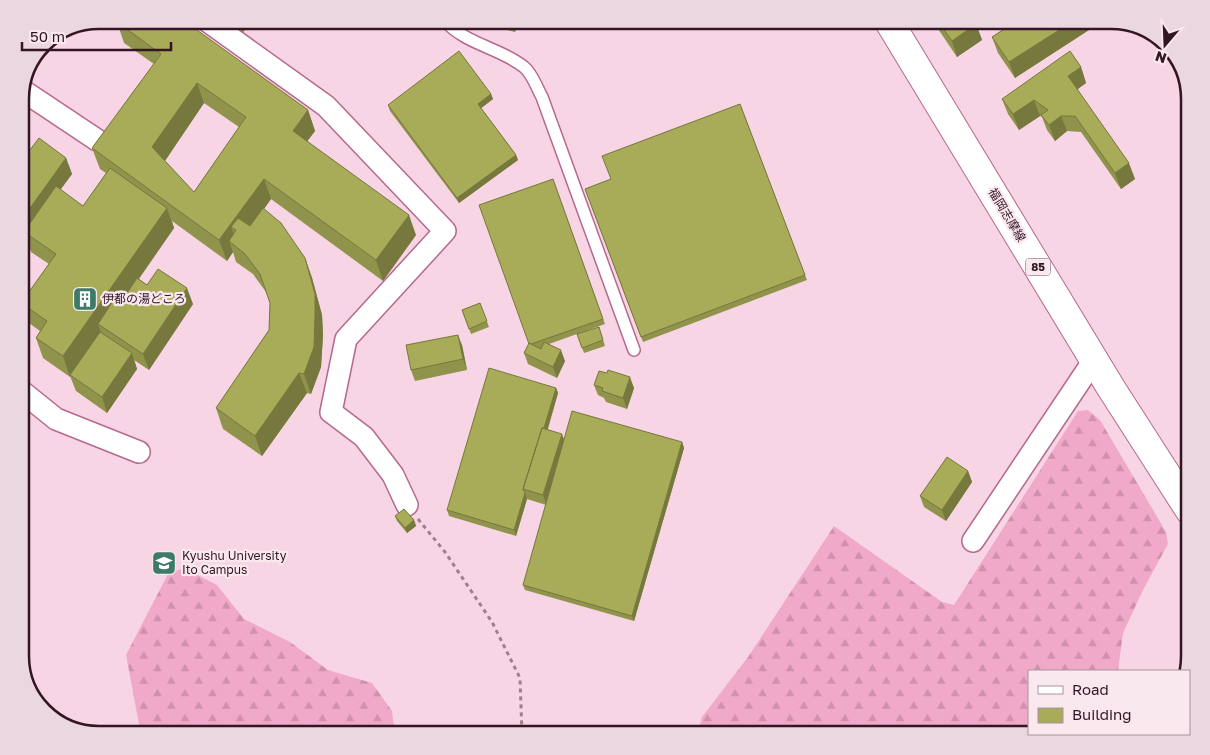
<svg xmlns="http://www.w3.org/2000/svg" width="1210" height="755" viewBox="0 0 1210 755" font-family="'Golos Text','Noto Sans JP',sans-serif">
	<style>
		.grass { fill: url(#grass-tufts) }
		.forest { fill: url(#forest-firs) }
		.lines { fill: none; stroke-linecap: round; stroke-linejoin: round }
		.lane-casing { stroke: #b6698d; stroke-width: 14 }
		.street-casing { stroke: #b6698d; stroke-width: 24 }
		.primary-casing { stroke: #b6698d; stroke-width: 30 }
		.path { stroke: #9f7e8d; stroke-width: 3; stroke-dasharray: 4 4; stroke-linecap: butt }
		.lane { stroke: #fff; stroke-width: 11 }
		.street { stroke: #fff; stroke-width: 21 }
		.primary { stroke: #fff; stroke-width: 28 }
		.wall { fill: #90934b; fill-rule: evenodd }
		.shaded-wall { fill: #76783d }
		.building { fill: #a8ab57; stroke: #76783d; fill-rule: evenodd }
		.labels { text-anchor: middle; stroke-width: 4.5; stroke-linejoin: round; paint-order: stroke }
		.shield { fill: #fae8ef; stroke: #6f5461; stroke-width: 1 }
		.shield-label { font-size: 11px; font-weight: bold; fill: #331524 }
		.street-label { font-size: 12px; fill: #331524; stroke: #fae8ef }
		.poi-label { font-size: 12px; fill: #331524; stroke: #fae8ef; text-anchor: start }
		.rim { fill: none; stroke: #331524; stroke-width: 2.5 }
	</style>
	<defs>
		<pattern id="grass-tufts" width="24" height="20" patternUnits="userSpaceOnUse" patternTransform="scale(1.25)"><rect width="24" height="20" fill="#f1a9c9"/><path d="M3 7l-1-3M5 7V3M7 7l1-3M15 17l-1-3M17 17v-4M19 17l1-3" fill="none" stroke="#cf91ac"/></pattern>
		<pattern id="forest-firs" width="22" height="20" patternUnits="userSpaceOnUse" patternTransform="scale(1.25)"><rect width="22" height="20" fill="#f1a9c9"/><path d="M5 1l3.5 6h-7zM16 11l3.5 6h-7z" fill="#cf91ac"/></pattern>
	</defs>
	<rect width="100%" height="100%" fill="#f8d5e4"/>
	<path class="grass" d="M 1166,45 C 1184,64 1191,86 1188,111 Z"/>
	<path class="forest" d="M 1088,410 L 1100,420 L 1166,532 L 1168,544 L 1143,590 L 1123,633 L 1118,671 L 1029,671 L 1029,734 L 1113,735 L 697,735 L 702,717 L 748,657 L 834,526 L 942,602 L 954,605 L 1078,411 Z
		M 184,568 L 217,585 L 244,619 L 290,642 L 328,670 L 372,683 L 392,711 L 395,735 L 141,735 L 126,655 L 168,574 Z"/>
	<g class="lines">
		<defs>
			<path id="lane" d="M 444,20 C 466,45 499,47 524,67 C 532,73 537,88 542,97 L 634,350"/>
			<path id="street" d="M 206,20 L 326,106 L 445,231 L 346,339 L 331,412 L 364,437 L 393,475 L 407,505
				M 22,90 L 97,140
				M 20,390 L 56,419 L 139,452
				M 973,541 L 1094,360"/>
			<path id="primary" d="M 888,20 L 1111,388 L 1190,511"/>
		</defs>
		<use href="#lane" class="lane-casing"/>
		<use href="#street" class="street-casing"/>
		<use href="#primary" class="primary-casing"/>
		<path class="path" d="M 418,519 L 445,552 L 492,622 L 520,678 L 522,735"/>
		<use href="#lane" class="lane"/>
		<use href="#street" class="street"/>
		<use href="#primary" class="primary"/>
	</g>
	<path class="wall" d="M 228,20 L 253,20 L 243,32 Z
		M 470,20 L 518,20 L 515,32 Z
		M 932,20 L 973,20 L 976,24 L 982,40 L 957,57 Z
		M 1018,20 L 1089,20 L 1092,28 L 1015,78 L 998,53 L 992,37 Z
		M 117,22 L 308,110 L 315,131 L 307,141 L 416,235 L 383,281 L 271,199 L 264,209 L 305,258 L 312,278 L 322,315 L 323,335 L 321,367 L 311,394 L 307,393 L 262,456 L 223,429 L 216,408 L 269,330 L 270,303 L 266,292 L 253,274 L 236,262 L 233,252 L 227,261 L 172,221 L 174,228 L 139,279 L 147,285 L 193,304 L 149,370 L 134,360 L 137,369 L 107,413 L 76,391 L 70,376 L 70,377 L 43,358 L 36,338 L 40,331 L 29,323 L 21,303 L 49,264 L 31,252 L 26,237 L 23,241 L 20,238 L 20,163 L 66,158 L 72,174 L 60,190 L 83,206 L 106,173 L 100,169 L 92,148 L 154,64 L 124,43 ZM 204,103 L 239,127 L 194,192 L 165,161 Z
		M 1081,67 L 1086,83 L 1077,89 L 1135,179 L 1121,189 L 1081,132 L 1067,131 L 1055,141 L 1047,130 L 1042,117 L 1040,116 L 1019,130 L 1008,114 L 1002,99 Z
		M 491,94 L 493,99 L 481,108 L 516,155 L 518,160 L 459,203 L 390,111 L 388,105 Z
		M 740,104 L 807,280 L 643,342 L 585,189 L 611,179 Z
		M 553,179 L 605,324 L 549,344 L 565,361 L 557,378 L 528,364 L 524,353 L 529,344 Z
		M 480,303 L 489,327 L 471,334 L 462,310 Z
		M 599,327 L 605,346 L 584,353 L 577,334 Z
		M 462,345 L 467,370 L 415,381 L 411,370 Z
		M 607,373 L 634,388 L 627,409 L 606,402 L 604,398 L 598,395 L 594,385 Z
		M 556,388 L 558,393 L 548,429 L 564,440 L 682,442 L 684,448 L 634,621 L 525,590 L 523,585 L 546,505 L 527,499 L 516,536 L 449,516 L 447,510 Z
		M 968,471 L 972,482 L 946,521 L 924,507 L 920,496 Z
		M 395,516 L 414,520 L 416,526 L 407,533 L 397,521 Z"/>
	<path class="shaded-wall" d="M 241,20 L 253,20 L 243,32 L 240,22 Z
		M 512,20 L 518,20 L 515,32 L 511,21 Z
		M 1075,20 L 1089,20 L 1092,28 L 1015,78 L 1009,62 Z
		M 976,24 L 982,40 L 957,57 L 952,41 Z
		M 1081,67 L 1086,83 L 1074,92 L 1068,76 Z
		M 197,83 L 204,103 L 160,168 L 152,147 Z
		M 491,94 L 493,99 L 480,109 L 478,104 Z
		M 1034,100 L 1040,116 L 1019,130 L 1013,114 Z
		M 308,110 L 315,131 L 300,151 L 293,131 Z
		M 1061,116 L 1067,131 L 1055,141 L 1049,125 Z
		M 516,155 L 518,160 L 459,203 L 457,198 Z
		M 66,158 L 72,174 L 28,234 L 24,232 L 26,237 L 23,241 L 20,232 L 20,222 Z
		M 1129,163 L 1135,179 L 1121,189 L 1115,173 Z
		M 264,179 L 271,199 L 240,242 L 236,230 L 231,227 L 238,245 L 229,241 L 233,252 L 227,261 L 219,240 Z
		M 167,208 L 174,228 L 104,328 L 98,324 L 101,333 L 70,377 L 63,356 Z
		M 409,215 L 416,235 L 383,281 L 376,260 Z
		M 305,258 L 312,278 L 322,315 L 323,335 L 321,367 L 311,394 L 304,374 Z
		M 187,288 L 193,304 L 149,370 L 143,354 Z
		M 458,335 L 462,345 L 467,370 L 463,359 Z
		M 561,350 L 565,361 L 557,378 L 553,367 Z
		M 132,353 L 137,369 L 107,413 L 102,397 Z
		M 299,373 L 307,393 L 262,456 L 255,436 Z
		M 630,377 L 634,388 L 627,409 L 623,398 Z
		M 556,388 L 558,393 L 529,491 L 526,490 Z
		M 562,434 L 566,445 L 547,506 L 543,495 Z
		M 682,442 L 684,448 L 634,621 L 632,616 Z
		M 968,471 L 972,482 L 946,521 L 942,510 Z
		M 525,493 L 527,499 L 516,536 L 514,530 Z
		M 414,520 L 416,526 L 407,533 L 405,528 Z"/>
	<path class="building" d="M 119,20 L 183,20 L 308,110 L 293,131 L 409,215 L 376,260 L 264,179 L 219,240 L 92,148 L 161,54 L 117,22 ZM 197,83 L 246,117 L 194,192 L 152,147 Z
		M 937,20 L 973,20 L 976,24 L 952,41 Z
		M 1018,20 L 1075,20 L 1009,62 L 992,37 Z
		M 459,51 L 491,94 L 478,104 L 516,155 L 457,198 L 388,105 Z
		M 1070,51 L 1081,67 L 1068,76 L 1129,163 L 1115,173 L 1075,116 L 1061,116 L 1049,125 L 1041,115 L 1048,110 L 1034,100 L 1013,114 L 1002,99 Z
		M 1180,91 L 1189,92 L 1190,118 L 1188,118 Z
		M 740,104 L 805,275 L 641,337 L 585,189 L 611,179 L 602,156 Z
		M 39,138 L 66,158 L 20,222 L 20,163 Z
		M 110,168 L 167,208 L 63,356 L 36,338 L 47,321 L 21,303 L 56,254 L 24,232 L 56,186 L 83,206 Z
		M 553,179 L 603,319 L 531,344 L 529,343 L 529,344 L 479,205 Z
		M 263,208 L 281,223 L 305,258 L 315,294 L 315,315 L 314,347 L 304,374 L 299,373 L 255,436 L 216,408 L 269,330 L 270,303 L 260,274 L 245,254 L 229,241 L 236,230 L 231,227 L 238,218 L 250,226 Z
		M 158,269 L 187,288 L 143,354 L 98,324 L 121,289 L 127,293 L 137,278 L 147,285 Z
		M 480,303 L 487,321 L 469,329 L 462,310 Z
		M 599,327 L 603,340 L 582,348 L 577,334 Z
		M 100,332 L 132,353 L 102,397 L 70,375 Z
		M 458,335 L 463,359 L 411,370 L 406,345 Z
		M 544,342 L 561,350 L 553,367 L 524,353 L 529,343 L 541,349 Z
		M 489,368 L 556,388 L 544,428 L 542,428 L 523,489 L 525,493 L 514,530 L 447,510 Z
		M 608,370 L 630,377 L 623,398 L 602,391 L 603,388 L 594,385 L 599,371 L 607,373 Z
		M 572,411 L 682,442 L 632,616 L 523,585 Z
		M 542,428 L 562,434 L 543,495 L 523,489 Z
		M 947,457 L 968,471 L 942,510 L 920,496 Z
		M 404,509 L 414,520 L 405,528 L 395,516 Z"/>
	<defs>
		<symbol id="building-square" viewBox="-11 -11 22 22"><rect x="-9" y="-9" width="18" height="18" rx="4" fill="#3d7b68" stroke="#fae8ef"/><path d="M-4-6H4V6H1V3H-1V6H-4ZM-2.5-4.3h1.7v1.8h-1.7ZM.8-4.3h1.7v1.8H.8ZM-2.5-1h1.7V.8h-1.7ZM.8-1h1.7V.8H.8Z" fill="#fff"/></symbol>
		<symbol id="university-square" viewBox="-11 -11 22 22"><rect x="-9" y="-9" width="18" height="18" rx="4" fill="#3d7b68" stroke="#fae8ef"/><path d="M0-5L7-2L0 1L-7-2ZM-4 1L0 2.5L4 1V4Q0 6-4 4Z" fill="#fff"/></symbol>
	</defs>
	<g fill-rule="evenodd">
		<use href="#building-square" x="71" y="285" width="28" height="28"/>
		<use href="#university-square" x="150" y="549" width="28" height="28"/>
	</g>
	<g class="labels">
		<rect class="shield" x="1025.5" y="258.5" width="25" height="17" rx="4"/>
		<g class="shield-label">
			<text x="1038" y="271">85</text>
		</g>
		<g class="street-label">
			<text transform="translate(1007 215) rotate(59)" y="4">福岡志摩線</text>
		</g>
		<g class="poi-label">
			<text x="102" y="303">伊都の湯どころ</text>
			<text x="182" y="560">Kyushu University<tspan x="182" dy="14">Ito Campus</tspan></text>
		</g>
	</g>
	<path d="M0 0H1210V755H0ZM99 29H1111A70 70 0 0 1 1181 99V656A70 70 0 0 1 1111 726H99A70 70 0 0 1 29 656V99A70 70 0 0 1 99 29Z" fill="#ead7df" fill-rule="evenodd"/>
	<path class="rim" d="M99 29H1111A70 70 0 0 1 1181 99V656A70 70 0 0 1 1111 726H99A70 70 0 0 1 29 656V99A70 70 0 0 1 99 29Z"/>
	<rect x="1028" y="670" width="162" height="65" fill="#fae8ef" stroke="#aa949e"/>
	<rect x="1038" y="686" width="25" height="8" fill="#ffffff" stroke="#aa949e"/>
	<text x="1072" y="695" font-size="15" fill="#331524">Road</text>
	<rect x="1038" y="708" width="25" height="15" fill="#a8ab57" stroke="#aa949e"/>
	<text x="1072" y="720" font-size="15" fill="#331524">Building</text>
	<g transform="translate(1165 45) rotate(199)" stroke="#fae8ef" stroke-width="4" paint-order="stroke">
	<path d="M0-4L9 19L0 12L-9 19Z" fill="#331524"/>
	<text y="-8" font-size="14" font-weight="bold" text-anchor="middle" fill="#331524">N</text>
	</g>
	<path d="M22 42v8h149v-8" fill="none" stroke="#331524" stroke-width="2.5"/>
	<text x="30" y="42" font-size="15" fill="#331524" stroke="#fae8ef" stroke-width="4" paint-order="stroke">50 m</text>
</svg>
